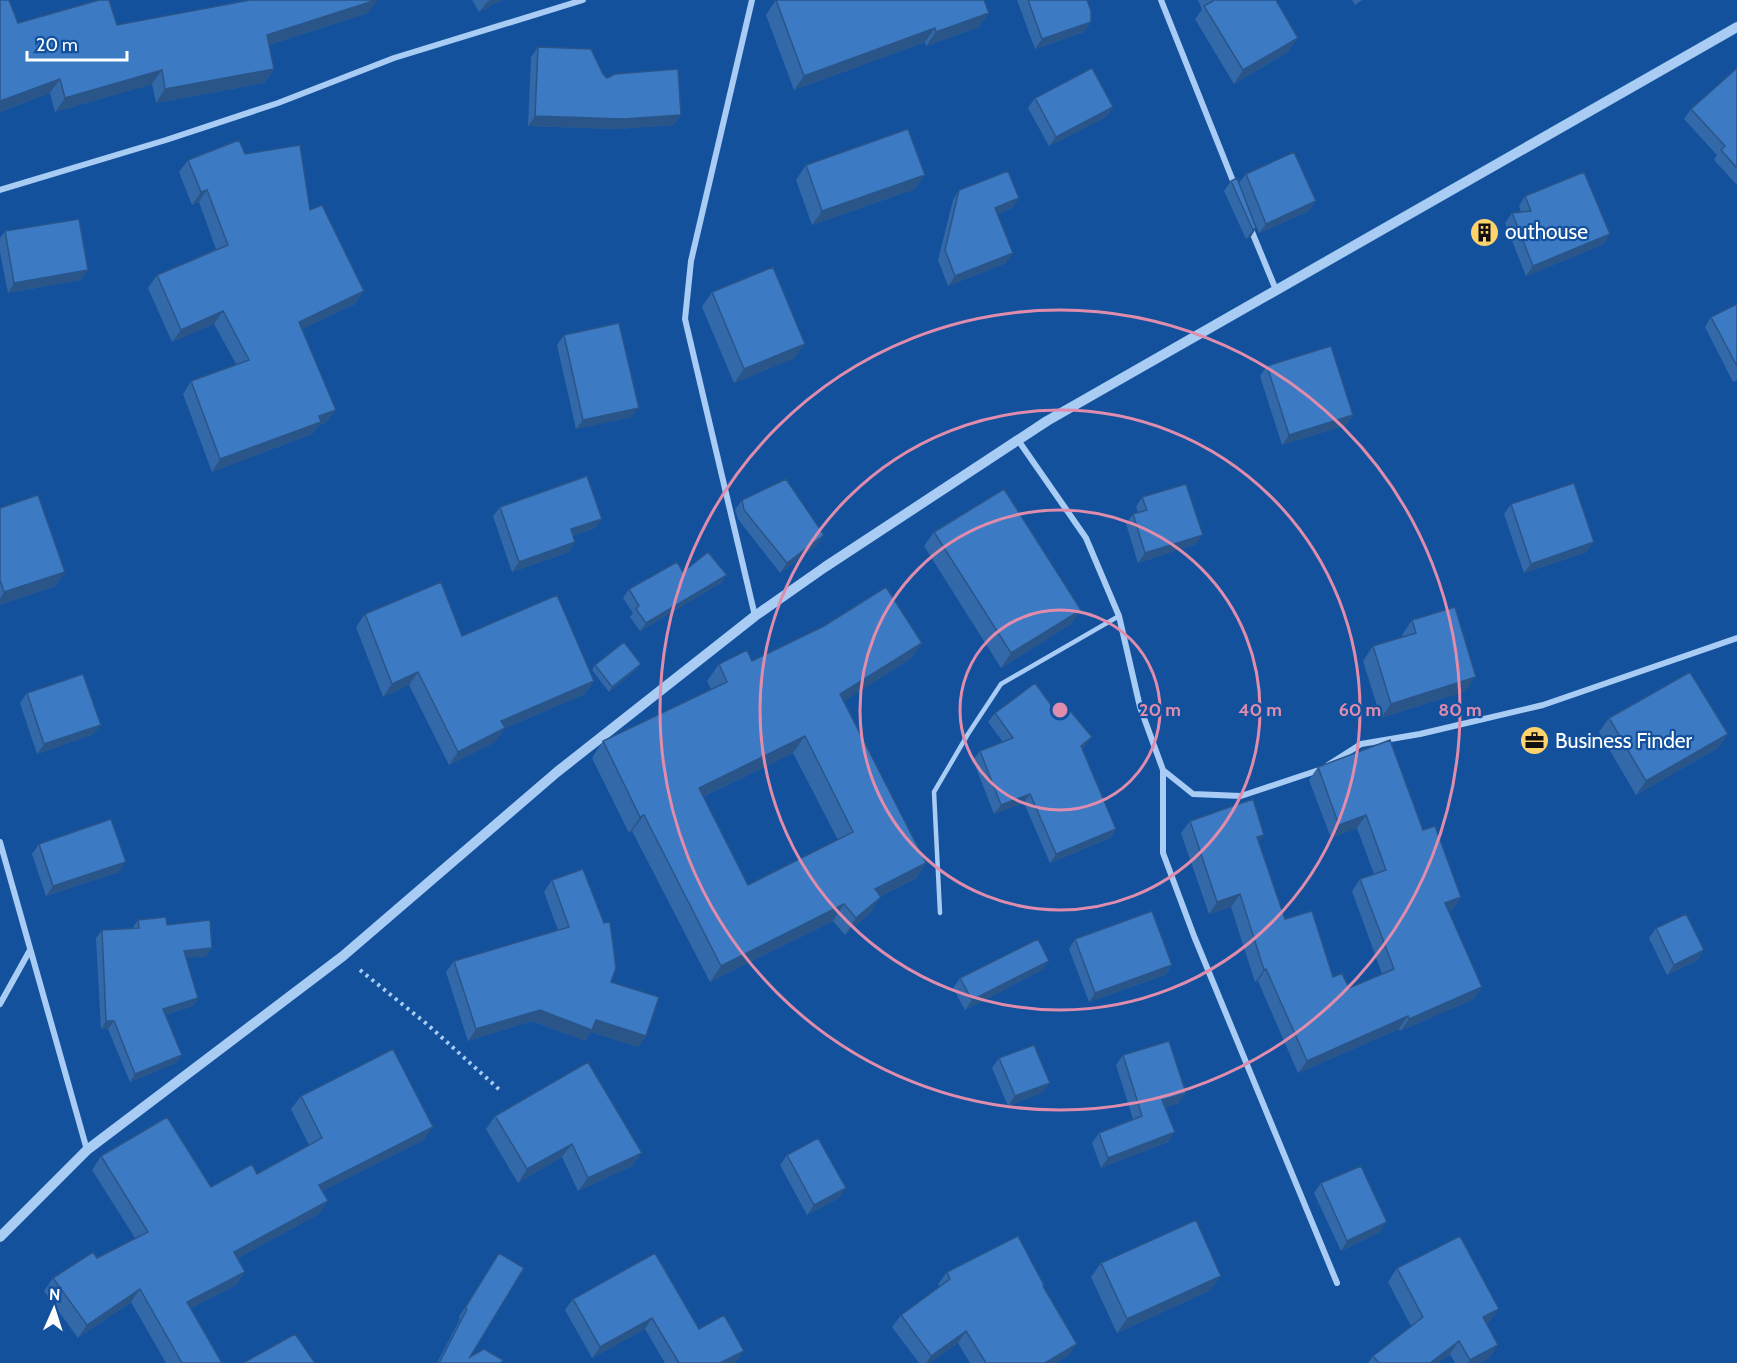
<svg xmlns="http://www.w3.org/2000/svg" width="1737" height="1363" viewBox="0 0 1737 1363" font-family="Cabin,sans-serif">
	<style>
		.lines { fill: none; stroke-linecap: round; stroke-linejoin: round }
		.path { stroke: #a9ccf4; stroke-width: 4; stroke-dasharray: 3 4.5; stroke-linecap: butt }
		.service { stroke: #a9ccf4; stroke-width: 4.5 }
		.minor { stroke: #a9ccf4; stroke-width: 6 }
		.tertiary { stroke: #a9ccf4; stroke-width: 10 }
		.wall { fill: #3469a9; fill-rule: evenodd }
		.shaded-wall { fill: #2a5589 }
		.building { fill: #3c7ac4; stroke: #2a5589; stroke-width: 1.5; fill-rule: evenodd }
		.ring { fill: none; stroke: #e08cad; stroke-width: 3 }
		.labels { text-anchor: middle; stroke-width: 4.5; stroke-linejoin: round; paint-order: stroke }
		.poi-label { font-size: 21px; fill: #fff; stroke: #13519d; text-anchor: start }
		.centre { fill: #e08cad; stroke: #13519d; stroke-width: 3 }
		.ring-label { font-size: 18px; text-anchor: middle; font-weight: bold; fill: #e08cad; stroke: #13519d; stroke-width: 4.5; stroke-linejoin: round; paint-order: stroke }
	</style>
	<rect width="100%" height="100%" fill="#13519d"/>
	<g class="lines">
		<path class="path" d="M 360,970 L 428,1025 L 502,1092"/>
		<path class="service" d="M 940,913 L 934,792 L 968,734 L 1001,684 L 1119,616"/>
		<path class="minor" d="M 752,0 L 691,261 L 685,319 L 755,616
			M 1161,0 L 1235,186
			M 0,190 L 166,140 L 278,103 L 394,58 L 583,0
			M 1250,227 L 1276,290
			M 1018,440 L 1086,538 L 1119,616 L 1140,707 L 1163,770 L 1193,794 L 1241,796 L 1319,770
			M 1328,765 L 1361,744 L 1420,734 L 1543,705 L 1737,638
			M 1163,770 L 1163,853 L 1194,936 L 1337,1283
			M 0,842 L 87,1150
			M 0,1004 L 30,950"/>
		<path class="tertiary" d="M 0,1237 L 87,1150 L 343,956 L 557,772 L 755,616 L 825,567 L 1047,421 L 1737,27"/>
	</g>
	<path class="wall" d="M 0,0 L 18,23 L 117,25 L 368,13 L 269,45 L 274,69 L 264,83 L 156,103 L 152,84 L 55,112 L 50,93 L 0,112 Z
		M 472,0 L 502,0 L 479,12 Z
		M 776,0 L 979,27 L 926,46 L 925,42 L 794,90 L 766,15 Z
		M 1017,0 L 1087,0 L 1091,22 L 1084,32 L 1035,49 Z
		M 1198,0 L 1276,0 L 1289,51 L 1234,84 L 1195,19 L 1202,10 Z
		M 1352,0 L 1362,0 L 1355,5 Z
		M 538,47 L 603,74 L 607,78 L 674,125 L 617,129 L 528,126 L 531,57 Z
		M 1737,68 L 1737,185 L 1714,160 L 1717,155 L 1684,119 L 1691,109 Z
		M 1035,98 L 1113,107 L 1106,117 L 1049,146 L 1028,108 Z
		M 245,154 L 310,210 L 355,304 L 302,329 L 327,422 L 318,426 L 312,434 L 212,472 L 183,394 L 191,381 L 236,364 L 214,324 L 172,342 L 148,288 L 157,275 L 216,249 L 199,202 L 192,205 L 179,172 L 188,160 Z
		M 806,165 L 915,189 L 812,225 L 796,180 Z
		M 1246,174 L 1309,211 L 1259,233 L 1239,183 Z
		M 1231,181 L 1256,228 L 1250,238 L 1246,239 L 1224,191 Z
		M 959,190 L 1019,198 L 1012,208 L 997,214 L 1006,263 L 948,286 L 938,260 L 953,200 Z
		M 1525,196 L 1604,244 L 1526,276 L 1505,223 L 1512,213 L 1521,212 L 1519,206 Z
		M 5,231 L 81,280 L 8,293 L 0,252 L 0,238 Z
		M 712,292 L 795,358 L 734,383 L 702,307 Z
		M 1737,304 L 1737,380 L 1733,382 L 1705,327 L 1711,317 Z
		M 564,335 L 632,417 L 576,429 L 557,345 Z
		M 1267,366 L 1353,415 L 1346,425 L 1282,445 L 1260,376 Z
		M 1142,497 L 1196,544 L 1138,563 L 1126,524 L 1133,514 L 1138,513 L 1136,507 Z
		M 742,500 L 824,535 L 817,545 L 780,573 L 738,519 L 735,510 Z
		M 1511,504 L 1587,552 L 1524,573 L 1504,514 Z
		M 500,507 L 595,528 L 573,536 L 575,542 L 569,552 L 512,572 L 493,516 Z
		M 0,508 L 65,572 L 55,586 L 0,605 Z
		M 934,532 L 1081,610 L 1071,624 L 1001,668 L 924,546 Z
		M 683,572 L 727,575 L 721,583 L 640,631 L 630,617 L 633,613 L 623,598 L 629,589 Z
		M 365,614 L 462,636 L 594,681 L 585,694 L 505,728 L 495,742 L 449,765 L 409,685 L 383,697 L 356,627 Z
		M 1412,620 L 1466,691 L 1381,718 L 1363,661 L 1373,646 L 1403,637 L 1402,635 Z
		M 922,643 L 910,659 L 844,701 L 926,863 L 915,879 L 881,896 L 870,913 L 845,935 L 833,921 L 710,982 L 632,831 L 629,833 L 592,758 L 603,741 L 711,689 L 707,681 L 719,664 ZM 793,753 L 838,840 L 748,885 L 703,797 Z
		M 595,665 L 637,669 L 609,692 L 592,670 Z
		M 27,693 L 94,734 L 37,754 L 20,703 Z
		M 1054,709 L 1092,737 L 1085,746 L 1082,749 L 1116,829 L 1110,838 L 1050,863 L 1024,803 L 994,814 L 973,760 L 980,751 L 1003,742 L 988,722 L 995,713 Z
		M 1609,718 L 1718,748 L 1636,795 L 1599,732 Z
		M 1318,767 L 1423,830 L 1461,897 L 1452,910 L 1448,911 L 1482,987 L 1474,999 L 1400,1031 L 1399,1029 L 1298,1073 L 1258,981 L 1255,982 L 1231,907 L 1209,914 L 1181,833 L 1190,821 L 1259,843 L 1285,919 L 1333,977 L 1349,988 L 1382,974 L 1352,891 L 1360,879 L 1374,874 L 1357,828 L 1331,838 L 1309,780 Z
		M 39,844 L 119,872 L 46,896 L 32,854 Z
		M 552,880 L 611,982 L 646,1036 L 638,1047 L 591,1032 L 585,1041 L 532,1021 L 468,1041 L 446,972 L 454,961 L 558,930 L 544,892 Z
		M 138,920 L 167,925 L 207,956 L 186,958 L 198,998 L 193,1006 L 165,1015 L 182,1055 L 176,1063 L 130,1082 L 108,1029 L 101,1029 L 96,938 L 102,930 L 132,929 Z
		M 1656,928 L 1698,960 L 1667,975 L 1649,938 Z
		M 1075,939 L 1172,965 L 1165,975 L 1089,1002 L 1069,949 Z
		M 1049,961 L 1042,970 L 965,1010 L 953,988 L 960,978 Z
		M 1123,1055 L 1179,1103 L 1165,1107 L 1168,1142 L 1101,1168 L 1092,1143 L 1099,1133 L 1133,1119 L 1116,1065 Z
		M 999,1058 L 1043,1092 L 1008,1106 L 992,1068 Z
		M 301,1096 L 424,1140 L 322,1191 L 319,1214 L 238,1258 L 245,1272 L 236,1285 L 191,1308 L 222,1363 L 166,1363 L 131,1302 L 78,1338 L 44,1291 L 53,1278 L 97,1258 L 135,1238 L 92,1170 L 101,1156 L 211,1187 L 257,1174 L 309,1145 L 291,1109 Z
		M 495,1116 L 632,1166 L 578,1191 L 562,1157 L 518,1183 L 486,1129 Z
		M 787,1155 L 839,1198 L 807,1215 L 780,1165 Z
		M 1321,1183 L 1380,1232 L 1341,1251 L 1314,1193 Z
		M 499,1253 L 470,1357 L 501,1363 L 437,1363 L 460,1319 L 459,1317 Z
		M 1101,1263 L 1211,1290 L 1117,1333 L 1091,1277 Z
		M 1397,1268 L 1489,1323 L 1487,1324 L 1498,1345 L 1489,1358 L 1479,1363 L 1455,1363 L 1450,1354 L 1438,1363 L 1368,1363 L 1373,1356 L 1411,1326 L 1388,1282 Z
		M 947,1272 L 1044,1285 L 1043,1287 L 1069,1355 L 1056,1363 L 970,1363 L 958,1343 L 929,1363 L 919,1363 L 892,1327 L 901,1315 L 940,1287 L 938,1284 Z
		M 573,1299 L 699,1329 L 744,1351 L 736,1362 L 734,1363 L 665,1363 L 645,1329 L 592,1358 L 565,1310 Z"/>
	<path class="shaded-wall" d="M 376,0 L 378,0 L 368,13 L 257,49 L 267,35 Z
		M 490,0 L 502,0 L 479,12 L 486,3 Z
		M 989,13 L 979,27 L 926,46 L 936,32 Z
		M 1091,22 L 1084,32 L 1035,49 L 1042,39 Z
		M 935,28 L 925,42 L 794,90 L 804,76 Z
		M 1298,38 L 1289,51 L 1234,84 L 1243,70 Z
		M 274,69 L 264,83 L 156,103 L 165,89 Z
		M 162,70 L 152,84 L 55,112 L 65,98 Z
		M 60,79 L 50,93 L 0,112 L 0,101 Z
		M 1113,107 L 1106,117 L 1049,146 L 1056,137 Z
		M 681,115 L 674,125 L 617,129 L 528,126 L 535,116 Z
		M 925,175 L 915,189 L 812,225 L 822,211 Z
		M 207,190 L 199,202 L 192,205 L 201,192 Z
		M 1019,198 L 1012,208 L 988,218 L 995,208 Z
		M 1316,201 L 1309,211 L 1259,233 L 1266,224 Z
		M 1256,228 L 1250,238 L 1246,239 L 1253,230 Z
		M 1610,234 L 1604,244 L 1526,276 L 1533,266 Z
		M 1013,253 L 1006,263 L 948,286 L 955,276 Z
		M 88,270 L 81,280 L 8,293 L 14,283 Z
		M 364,291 L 355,304 L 290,335 L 299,322 Z
		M 223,311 L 214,324 L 172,342 L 181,330 Z
		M 805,344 L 795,358 L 734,383 L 744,369 Z
		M 639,408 L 632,417 L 576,429 L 583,420 Z
		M 336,410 L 327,422 L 318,426 L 312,434 L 212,472 L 220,459 Z
		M 1353,415 L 1346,425 L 1282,445 L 1289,435 Z
		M 602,519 L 595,528 L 564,539 L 571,529 Z
		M 824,535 L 817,545 L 780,573 L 787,563 Z
		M 1203,535 L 1196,544 L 1138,563 L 1145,553 Z
		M 575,542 L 569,552 L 512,572 L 519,562 Z
		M 1594,542 L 1587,552 L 1524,573 L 1531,564 Z
		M 65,572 L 55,586 L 0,605 L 0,599 L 4,592 Z
		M 727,575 L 721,583 L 640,631 L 646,623 Z
		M 1081,610 L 1071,624 L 1001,668 L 1011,653 Z
		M 922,643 L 910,659 L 829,711 L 840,694 Z
		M 641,664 L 637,669 L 609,692 L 612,687 Z
		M 418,672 L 409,685 L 383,697 L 392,684 Z
		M 1476,677 L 1466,691 L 1381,718 L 1391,704 Z
		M 594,681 L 585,694 L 492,734 L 501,721 Z
		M 101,725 L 94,734 L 37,754 L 44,744 Z
		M 505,728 L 495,742 L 449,765 L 458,752 Z
		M 1728,734 L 1718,748 L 1636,795 L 1646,781 Z
		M 805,736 L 793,753 L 688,804 L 699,788 Z
		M 1092,737 L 1085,746 L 1074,755 L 1081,746 Z
		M 1030,794 L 1024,803 L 994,814 L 1001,805 Z
		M 644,815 L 632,831 L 629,833 L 640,817 Z
		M 1366,815 L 1357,828 L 1331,838 L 1339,825 Z
		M 1116,829 L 1110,838 L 1050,863 L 1056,854 Z
		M 1264,835 L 1255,847 L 1257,837 Z
		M 126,862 L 119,872 L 46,896 L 53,886 Z
		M 926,863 L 915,879 L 863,905 L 875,889 Z
		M 1240,894 L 1231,907 L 1209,914 L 1217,902 Z
		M 881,897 L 870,913 L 845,935 L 856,918 Z
		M 1461,897 L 1452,910 L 1436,916 L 1445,903 Z
		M 844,904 L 833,921 L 710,982 L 721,966 Z
		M 212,948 L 207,956 L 178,959 L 184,951 Z
		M 1704,950 L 1698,960 L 1667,975 L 1674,965 Z
		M 1049,961 L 1042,970 L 965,1010 L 972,1000 Z
		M 1172,965 L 1165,975 L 1089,1002 L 1095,993 Z
		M 1266,969 L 1258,981 L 1255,982 L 1264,970 Z
		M 1482,987 L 1474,999 L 1400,1031 L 1409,1019 Z
		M 198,998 L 193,1006 L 157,1017 L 163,1009 Z
		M 540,1010 L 596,1020 L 646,1036 L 638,1047 L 591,1032 L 585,1041 L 532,1021 L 468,1041 L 476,1029 Z
		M 1408,1016 L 1399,1029 L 1298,1073 L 1307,1061 Z
		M 106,1021 L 114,1021 L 108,1029 L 101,1029 Z
		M 182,1055 L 176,1063 L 130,1082 L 135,1074 Z
		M 1050,1083 L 1043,1092 L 1008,1106 L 1015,1096 Z
		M 1186,1093 L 1179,1103 L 1155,1110 L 1162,1100 Z
		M 433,1127 L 424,1140 L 309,1198 L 319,1185 Z
		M 1175,1132 L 1168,1142 L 1101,1168 L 1108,1158 Z
		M 572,1144 L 562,1157 L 518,1183 L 527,1169 Z
		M 642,1153 L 632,1166 L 578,1191 L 588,1178 Z
		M 846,1188 L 839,1198 L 807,1215 L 814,1205 Z
		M 328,1201 L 319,1214 L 225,1265 L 234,1252 Z
		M 1387,1222 L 1380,1232 L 1341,1251 L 1347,1241 Z
		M 245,1272 L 236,1285 L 178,1315 L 187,1302 Z
		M 1221,1276 L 1211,1290 L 1117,1333 L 1127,1319 Z
		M 140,1289 L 131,1302 L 78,1338 L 87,1325 Z
		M 1499,1309 L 1489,1323 L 1474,1331 L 1483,1317 Z
		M 652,1318 L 645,1329 L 592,1358 L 600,1347 Z
		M 966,1331 L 958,1343 L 929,1363 L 926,1363 L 931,1356 Z
		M 1459,1341 L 1450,1354 L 1438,1363 L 1430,1363 Z
		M 1077,1344 L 1069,1355 L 1056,1363 L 1045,1363 Z
		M 1498,1345 L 1489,1358 L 1479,1363 L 1467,1363 L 1470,1360 Z
		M 744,1351 L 736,1362 L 734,1363 L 720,1363 Z"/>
	<path class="building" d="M 0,0 L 9,0 L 18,23 L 99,0 L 109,0 L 117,25 L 250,0 L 376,0 L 267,35 L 274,69 L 165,89 L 162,70 L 65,98 L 60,79 L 0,101 Z
		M 776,0 L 984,0 L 989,13 L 936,32 L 935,28 L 804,76 Z
		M 1028,0 L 1087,0 L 1091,11 L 1091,22 L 1042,39 Z
		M 1213,0 L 1276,0 L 1298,38 L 1243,70 L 1204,6 L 1213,1 Z
		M 538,47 L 591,49 L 603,74 L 607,78 L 615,74 L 678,69 L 681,115 L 624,119 L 535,116 Z
		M 1092,68 L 1113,107 L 1056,137 L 1035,98 Z
		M 1737,68 L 1737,168 L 1721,150 L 1725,146 L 1691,109 Z
		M 908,129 L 925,175 L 822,211 L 806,165 Z
		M 239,140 L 245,154 L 300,145 L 310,210 L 322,205 L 364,291 L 299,322 L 336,410 L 319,416 L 321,422 L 220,459 L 191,381 L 249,360 L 223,311 L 181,330 L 157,275 L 228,245 L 207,190 L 201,192 L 188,160 Z
		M 1294,152 L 1316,201 L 1266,224 L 1246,174 Z
		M 1008,171 L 1019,198 L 995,208 L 1013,253 L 955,276 L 945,250 L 959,190 Z
		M 1584,172 L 1610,234 L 1533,266 L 1512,213 L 1531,211 L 1525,196 Z
		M 1237,178 L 1256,228 L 1253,230 L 1231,181 Z
		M 79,219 L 88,270 L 14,283 L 5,231 Z
		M 773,267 L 805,344 L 744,369 L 712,292 Z
		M 1737,304 L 1737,366 L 1711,317 Z
		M 619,323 L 639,408 L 583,420 L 564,335 Z
		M 1331,346 L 1353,415 L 1289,435 L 1267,366 Z
		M 587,476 L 602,519 L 571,529 L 575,542 L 519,562 L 500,507 Z
		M 786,479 L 824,535 L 787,563 L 744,510 L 742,500 Z
		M 1574,483 L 1594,542 L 1531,564 L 1511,504 Z
		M 1186,484 L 1203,535 L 1145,553 L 1133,514 L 1147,510 L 1142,497 Z
		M 1004,489 L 1081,610 L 1011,653 L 934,532 Z
		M 38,495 L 65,572 L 4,592 L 0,580 L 0,508 Z
		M 708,552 L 727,575 L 646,623 L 636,609 L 639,606 L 629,589 L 677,562 L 683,572 Z
		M 441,582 L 462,636 L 557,595 L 594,681 L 501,721 L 505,728 L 458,752 L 418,672 L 392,684 L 365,614 Z
		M 886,587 L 922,643 L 840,694 L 926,863 L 875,889 L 881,897 L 856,918 L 844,904 L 721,966 L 644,815 L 640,817 L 603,741 L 727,682 L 719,664 L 747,650 L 752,661 L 824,626 ZM 805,736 L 853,832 L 748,885 L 699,788 Z
		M 1455,607 L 1476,677 L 1391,704 L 1373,646 L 1416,633 L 1412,620 Z
		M 624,642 L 641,664 L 612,687 L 595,665 Z
		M 1690,672 L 1728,734 L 1646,781 L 1609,718 Z
		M 83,674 L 101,725 L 44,744 L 27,693 Z
		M 1035,683 L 1054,709 L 1063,702 L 1092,737 L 1081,746 L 1116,829 L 1056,854 L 1030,794 L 1001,805 L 980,751 L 1013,738 L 995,713 Z
		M 1390,740 L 1423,830 L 1435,826 L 1461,897 L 1445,903 L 1482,987 L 1409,1019 L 1408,1016 L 1307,1061 L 1266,969 L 1264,970 L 1240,894 L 1217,902 L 1190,821 L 1253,799 L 1264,835 L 1257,837 L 1285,919 L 1312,911 L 1333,977 L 1342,973 L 1349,988 L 1394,969 L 1360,879 L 1386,870 L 1366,815 L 1339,825 L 1318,767 Z
		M 111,819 L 126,862 L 53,886 L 39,844 Z
		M 583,869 L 604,923 L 610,922 L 616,968 L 611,982 L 659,997 L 646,1036 L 596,1020 L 592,1030 L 540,1010 L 476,1029 L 454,961 L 569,927 L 552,880 Z
		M 1152,911 L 1172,965 L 1095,993 L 1075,939 Z
		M 1686,914 L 1704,950 L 1674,965 L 1656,928 Z
		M 166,917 L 167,925 L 210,920 L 212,948 L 184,951 L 198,998 L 163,1009 L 182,1055 L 135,1074 L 114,1021 L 106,1021 L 102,930 L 139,928 L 138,920 Z
		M 1038,939 L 1049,961 L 972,1000 L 960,978 Z
		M 1169,1041 L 1186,1093 L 1162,1100 L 1175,1132 L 1108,1158 L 1099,1133 L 1142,1116 L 1123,1055 Z
		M 1034,1045 L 1050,1083 L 1015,1096 L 999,1058 Z
		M 393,1049 L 433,1127 L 319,1185 L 328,1201 L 234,1252 L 245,1272 L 187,1302 L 222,1363 L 182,1363 L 140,1289 L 87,1325 L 53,1278 L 93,1252 L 97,1258 L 148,1232 L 101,1156 L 167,1117 L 211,1187 L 252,1164 L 257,1174 L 322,1138 L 301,1096 Z
		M 588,1062 L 642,1153 L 588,1178 L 572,1144 L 527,1169 L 495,1116 Z
		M 818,1138 L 846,1188 L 814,1205 L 787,1155 Z
		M 1361,1166 L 1387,1222 L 1347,1241 L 1321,1183 Z
		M 1196,1220 L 1221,1276 L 1127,1319 L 1101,1263 Z
		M 1018,1236 L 1044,1285 L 1043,1286 L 1077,1344 L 1045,1363 L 986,1363 L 966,1331 L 931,1356 L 901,1315 L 950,1279 L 947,1272 Z
		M 1460,1236 L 1499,1309 L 1483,1317 L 1498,1345 L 1470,1360 L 1459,1341 L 1430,1363 L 1379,1363 L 1373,1356 L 1423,1317 L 1397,1268 Z
		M 499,1253 L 524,1268 L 470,1357 L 484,1349 L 503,1360 L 501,1363 L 439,1363 L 467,1309 L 465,1308 Z
		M 655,1253 L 699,1329 L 724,1315 L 744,1351 L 720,1363 L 679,1363 L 652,1318 L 600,1347 L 573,1299 Z
		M 295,1334 L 315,1363 L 243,1363 Z"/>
	<g class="ring">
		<circle cx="1060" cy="710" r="100"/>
		<circle cx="1060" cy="710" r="200"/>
		<circle cx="1060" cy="710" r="300"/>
		<circle cx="1060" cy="710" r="400"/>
	</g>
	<defs>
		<symbol id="building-disc" viewBox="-11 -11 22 22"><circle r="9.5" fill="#ffd36c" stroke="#13519d"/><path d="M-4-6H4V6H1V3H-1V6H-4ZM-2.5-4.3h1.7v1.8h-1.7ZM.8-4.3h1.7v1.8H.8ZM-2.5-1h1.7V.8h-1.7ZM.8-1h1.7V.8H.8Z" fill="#111"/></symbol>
		<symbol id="office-disc" viewBox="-11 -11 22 22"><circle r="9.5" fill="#ffd36c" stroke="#13519d"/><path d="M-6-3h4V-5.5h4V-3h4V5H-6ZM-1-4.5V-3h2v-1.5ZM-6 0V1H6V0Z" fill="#111"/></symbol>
	</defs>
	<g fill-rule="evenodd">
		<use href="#building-disc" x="1468" y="216" width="33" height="33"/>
		<use href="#office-disc" x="1518" y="724" width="33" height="33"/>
	</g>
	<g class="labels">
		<g class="poi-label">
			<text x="1505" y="239">outhouse</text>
			<text x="1555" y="748">Business Finder</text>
		</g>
	</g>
	<circle cx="1060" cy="710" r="9" class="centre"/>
	<g class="ring-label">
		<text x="1160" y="716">20 m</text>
		<text x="1260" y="716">40 m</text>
		<text x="1360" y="716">60 m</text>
		<text x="1460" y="716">80 m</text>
	</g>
	<g transform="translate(54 1309) rotate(3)" stroke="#13519d" stroke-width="4.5" paint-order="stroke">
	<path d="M0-4.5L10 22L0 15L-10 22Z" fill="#ffffff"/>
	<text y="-9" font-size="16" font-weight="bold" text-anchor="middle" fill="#ffffff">N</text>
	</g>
	<path d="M27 51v9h100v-9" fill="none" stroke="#ffffff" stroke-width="3"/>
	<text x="36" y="51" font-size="18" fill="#ffffff" stroke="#13519d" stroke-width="4.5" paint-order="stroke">20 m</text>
</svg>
